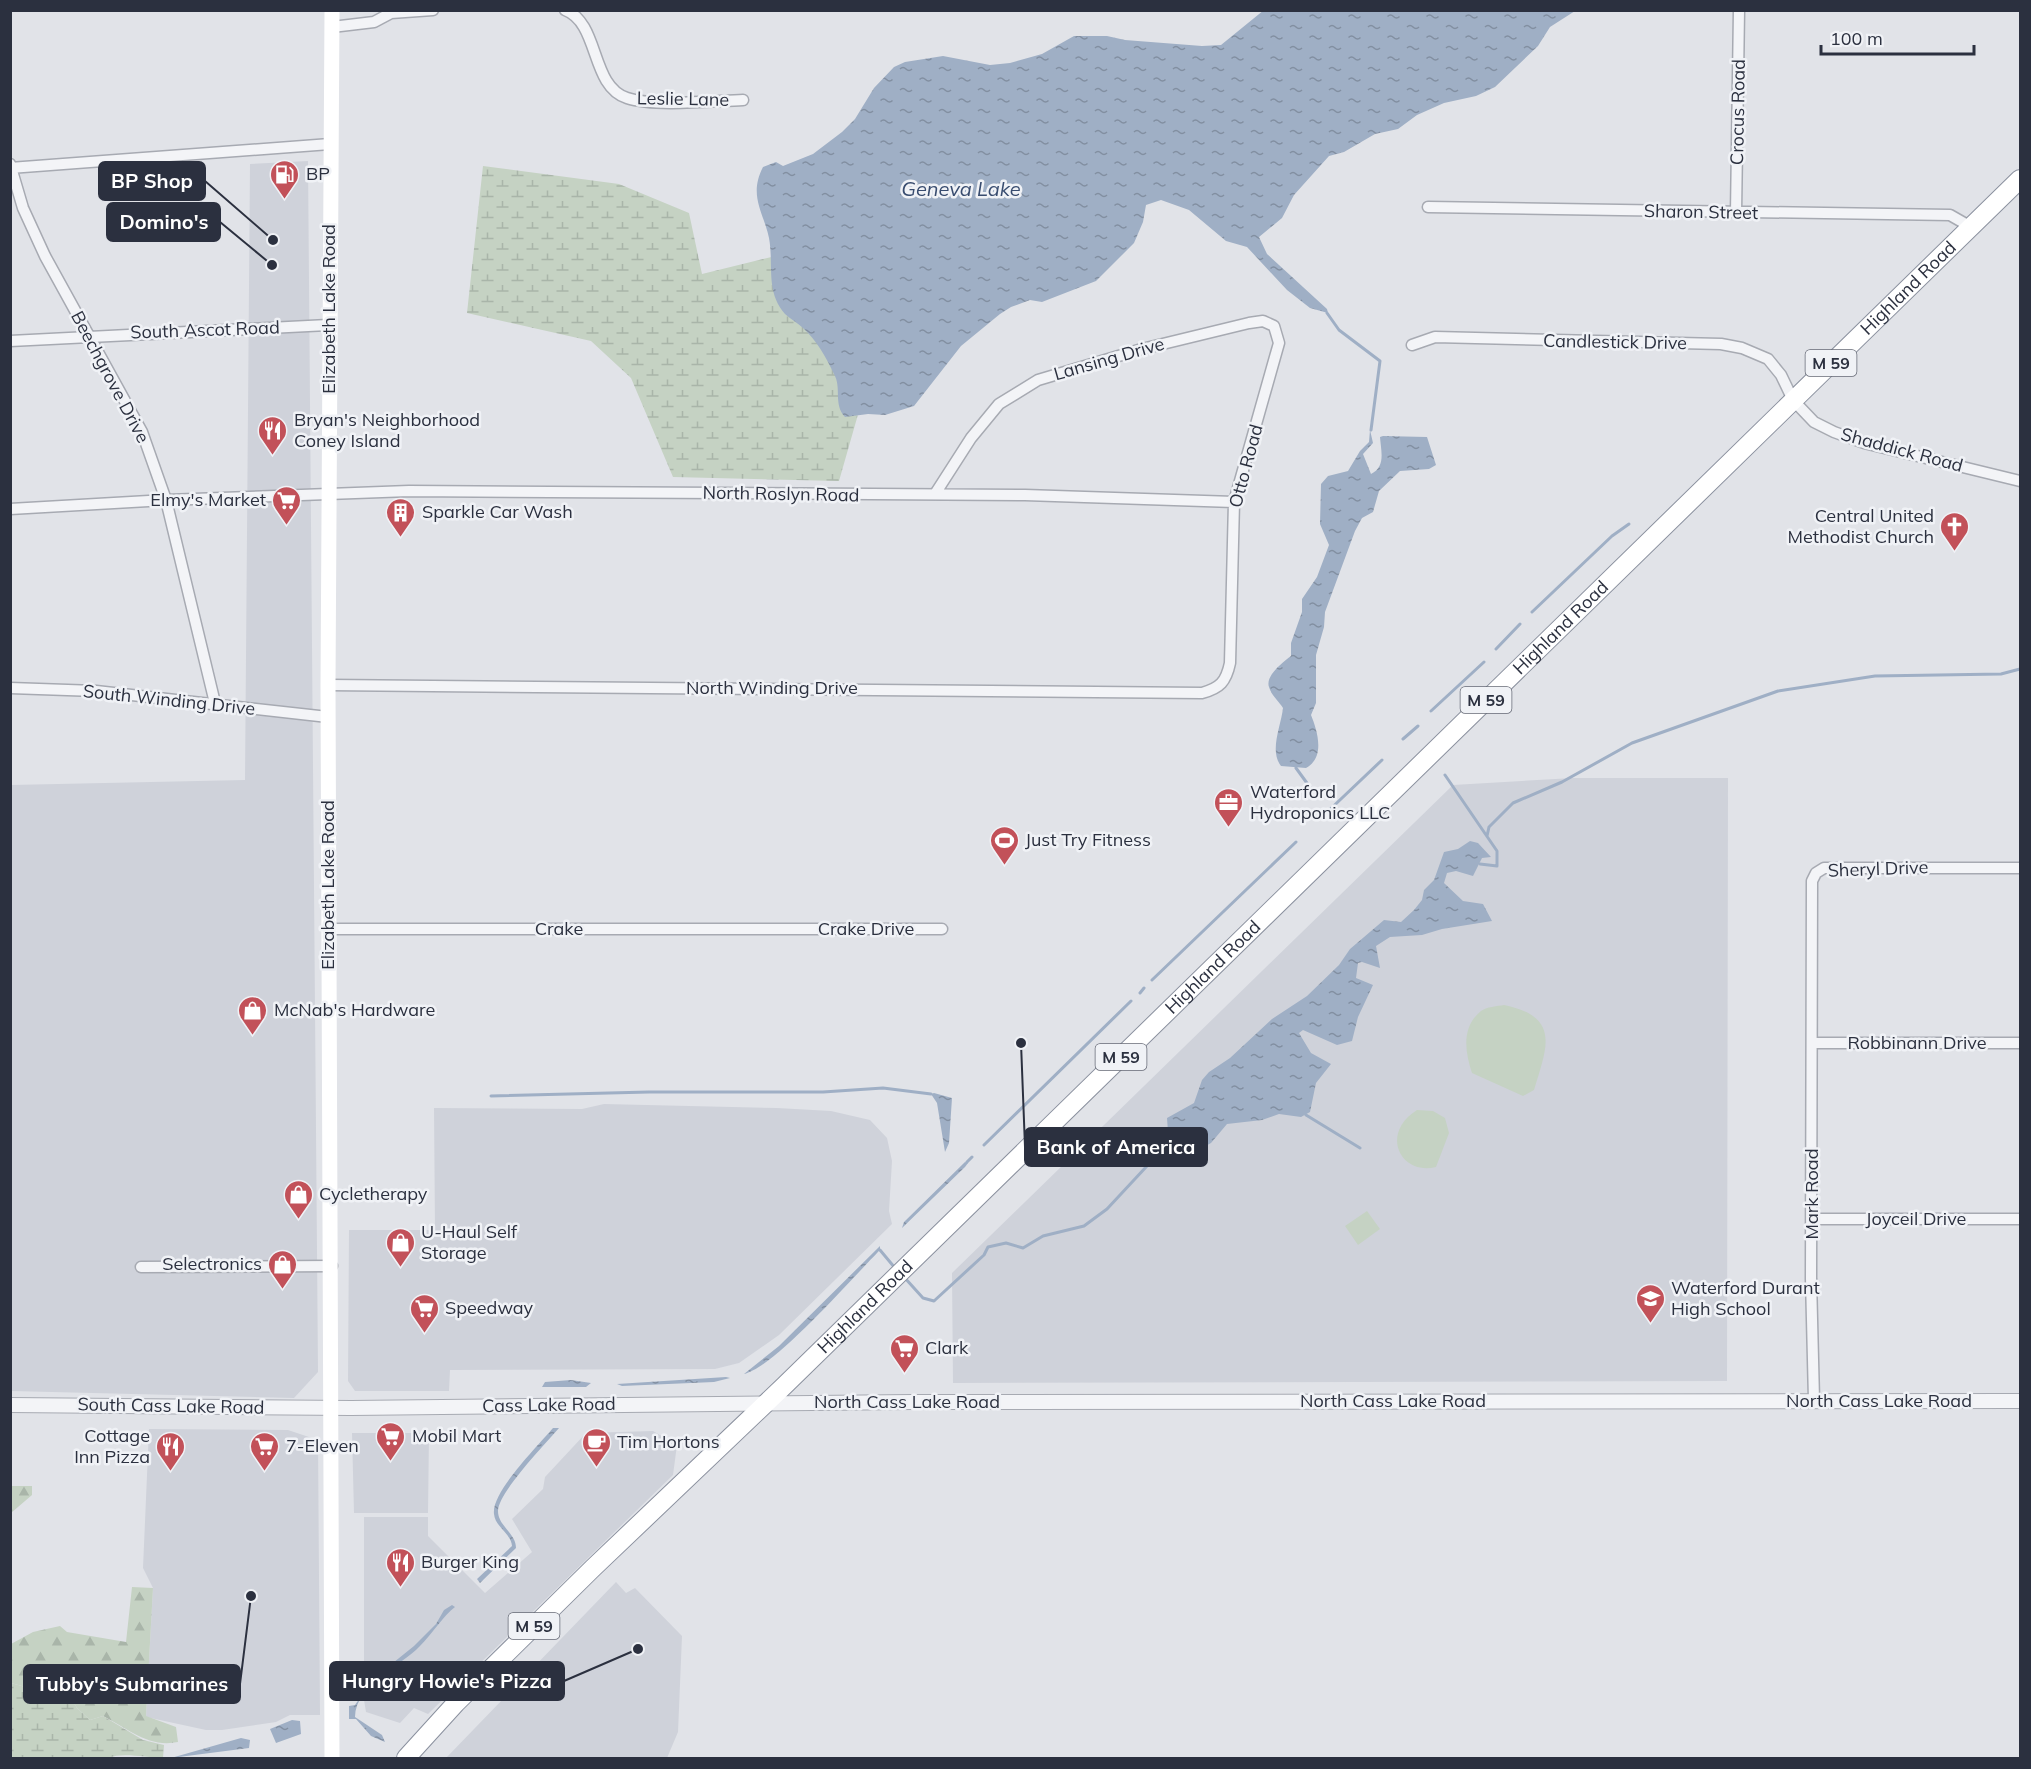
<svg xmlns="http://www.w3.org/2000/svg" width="2031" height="1769" viewBox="0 0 2031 1769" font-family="Mulish,sans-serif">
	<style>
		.built { fill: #cfd2da }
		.grass { fill: #c5d2c3 }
		.forest { fill: url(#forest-firs) }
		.wetland { fill: url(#wetland-marsh) }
		.water { fill: url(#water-ripples) }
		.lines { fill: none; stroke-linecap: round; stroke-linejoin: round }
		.stream { stroke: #9fafc5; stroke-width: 3 }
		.minor-casing { stroke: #a7aab2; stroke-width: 13 }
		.tertiary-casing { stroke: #a7aab2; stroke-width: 16 }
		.trunk-casing { stroke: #8a909e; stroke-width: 20 }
		.minor { stroke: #f3f4f7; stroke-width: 10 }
		.tertiary { stroke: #f3f4f7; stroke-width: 14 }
		.secondary { stroke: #fff; stroke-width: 15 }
		.trunk { stroke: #fff; stroke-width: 18 }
		.labels { text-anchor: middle; stroke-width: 5; stroke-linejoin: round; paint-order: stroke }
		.shield { fill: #f0f2f6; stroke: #666a76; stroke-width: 1.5 }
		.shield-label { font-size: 16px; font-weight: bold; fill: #2b303f }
		.street-label { font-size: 18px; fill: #2b303f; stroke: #f0f2f6 }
		.poi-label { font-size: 18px; fill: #2b303f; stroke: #f0f2f6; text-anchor: start }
		.water-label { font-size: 20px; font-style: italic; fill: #384c6f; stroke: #f0f2f6 }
		.leader { fill: none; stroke: #2b303f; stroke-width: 2 }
		.callout-dot { fill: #2b303f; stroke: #f0f2f6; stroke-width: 2 }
		.callout { fill: #2b303f; stroke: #2b303f; stroke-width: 2 }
		.callout-label { font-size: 20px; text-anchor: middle; font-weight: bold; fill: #fff }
	</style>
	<defs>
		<pattern id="forest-firs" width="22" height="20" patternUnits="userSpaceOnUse" patternTransform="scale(1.5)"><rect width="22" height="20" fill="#c5d2c3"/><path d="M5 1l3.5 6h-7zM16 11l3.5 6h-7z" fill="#a9b5a9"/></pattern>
		<pattern id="wetland-marsh" width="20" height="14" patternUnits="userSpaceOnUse" patternTransform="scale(1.5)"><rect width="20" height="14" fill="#c5d2c3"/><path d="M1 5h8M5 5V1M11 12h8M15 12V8" fill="none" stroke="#a9b5a9"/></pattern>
		<pattern id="water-ripples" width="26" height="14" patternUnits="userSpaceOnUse" patternTransform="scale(1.5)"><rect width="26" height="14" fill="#9fafc5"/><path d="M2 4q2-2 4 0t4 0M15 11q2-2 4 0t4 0" fill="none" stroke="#828fa1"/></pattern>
	</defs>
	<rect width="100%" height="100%" fill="#e1e3e8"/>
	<path class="built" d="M 308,161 L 318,1372 L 294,1398 L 11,1391 L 11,785 L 245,780 L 250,164 Z
		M 1573,778 L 1728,778 L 1727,1381 L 953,1383 L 952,1273 L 1453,785 Z
		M 604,1104 L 777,1108 L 831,1111 L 870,1120 L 887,1138 L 892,1161 L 889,1211 L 892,1224 L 779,1335 L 739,1363 L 715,1369 L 450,1370 L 449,1391 L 355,1391 L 348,1381 L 349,1230 L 435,1230 L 434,1108 L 582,1109 Z
		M 149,1429 L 288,1430 L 318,1440 L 320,1715 L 290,1715 L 276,1722 L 222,1730 L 206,1730 L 146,1717 L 153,1588 L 143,1568 Z
		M 653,1431 L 677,1445 L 673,1475 L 428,1714 L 414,1708 L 400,1723 L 366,1712 L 364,1700 L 364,1517 L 428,1517 L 428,1536 L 485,1593 L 532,1552 L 512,1519 L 543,1489 L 545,1477 L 586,1433 Z
		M 352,1433 L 429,1433 L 428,1513 L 354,1513 Z
		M 616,1582 L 626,1593 L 635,1588 L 682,1636 L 678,1732 L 667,1758 L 446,1758 Z"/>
	<path class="grass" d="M 1504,1005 C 1561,1017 1547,1047 1534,1090 L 1523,1096 L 1472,1073 C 1465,1052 1461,1027 1481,1011 C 1486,1007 1498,1006 1504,1005 Z
		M 1417,1110 L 1433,1111 L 1445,1118 L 1449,1133 L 1436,1167 C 1401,1176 1379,1134 1417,1110 Z
		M 1367,1211 L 1380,1229 L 1358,1245 L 1345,1226 Z"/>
	<path class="forest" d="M 11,1486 L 32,1486 L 32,1495 L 11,1513 Z
		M 132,1587 L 153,1588 L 146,1716 L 176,1727 L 178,1742 C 148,1748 129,1729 103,1716 L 90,1720 L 77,1708 L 63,1685 L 47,1693 L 11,1683 L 11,1644 L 33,1632 L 60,1626 L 67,1632 L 126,1642 Z"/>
	<path class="wetland" d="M 483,166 L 619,184 L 689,213 L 702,274 L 788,253 L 873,362 L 839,481 L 673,477 L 631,378 L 591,341 L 467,313 Z
		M 11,1683 L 47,1693 L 63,1685 L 77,1708 L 90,1720 L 103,1716 L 143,1740 L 164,1745 L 163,1758 C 147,1758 122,1752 109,1758 L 11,1758 Z"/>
	<path class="water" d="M 1264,10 L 1575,11 L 1550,27 L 1538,46 L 1495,87 L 1476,96 L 1444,103 L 1417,115 L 1398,129 L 1375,134 L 1344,152 L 1329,156 L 1294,195 L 1282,218 L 1259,237 L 1267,254 L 1327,309 L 1328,313 L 1310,308 L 1287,290 L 1247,247 L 1226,241 L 1189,210 L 1161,200 L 1146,205 L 1143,222 L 1134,243 L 1096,281 L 1042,302 L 1030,300 L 1011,307 L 1000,314 L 961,346 L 914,406 L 885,415 L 868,414 L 845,417 C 833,404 842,388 834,374 C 826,357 817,341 803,328 C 798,323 790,319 785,314 C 765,291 774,265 769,238 C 764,213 748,196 763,167 L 776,162 L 783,166 L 813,154 L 842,132 L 855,119 L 874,88 L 894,67 L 905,62 L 943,56 L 990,65 L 1010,63 L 1042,54 L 1074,36 L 1107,36 L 1125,40 L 1202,46 L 1221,45 Z
		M 1370,430 L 1373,443 L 1363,454 L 1371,474 C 1386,467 1381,451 1380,437 L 1383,436 L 1427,437 L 1436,465 L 1429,469 L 1400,471 L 1379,491 L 1373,512 L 1362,518 L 1355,531 L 1325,612 L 1324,627 L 1316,655 L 1316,703 L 1311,715 C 1317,730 1326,757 1306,768 L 1281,766 C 1269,751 1281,726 1283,708 C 1279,701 1271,695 1269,687 C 1265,676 1283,662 1291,656 L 1291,643 L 1302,612 L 1302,599 L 1317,577 L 1329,545 L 1320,524 L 1321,484 L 1328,476 L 1348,471 L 1360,451 L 1369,442 Z
		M 1470,841 L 1478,843 L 1491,857 L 1482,858 L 1473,876 L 1456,871 L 1447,873 L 1444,883 L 1463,901 L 1483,904 L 1492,921 L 1442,929 L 1422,935 L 1390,937 L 1376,946 L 1380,968 L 1362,962 L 1358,963 L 1356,978 L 1373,985 L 1358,1017 L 1352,1041 L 1337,1045 L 1303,1030 L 1299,1033 L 1311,1053 L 1331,1064 L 1316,1083 L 1310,1112 L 1301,1117 L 1279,1114 L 1262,1120 L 1227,1124 L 1211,1143 L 1193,1153 L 1165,1139 L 1168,1132 L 1167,1118 L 1194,1103 L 1202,1080 L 1209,1072 L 1230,1058 L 1272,1019 L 1307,996 L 1339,965 L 1350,949 L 1384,920 L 1401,922 L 1414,910 L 1422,900 L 1424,890 L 1434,880 L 1444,852 L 1458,849 Z
		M 934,1093 L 952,1098 L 949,1143 L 945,1152 L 937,1103 L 931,1094 Z
		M 965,1162 L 968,1163 L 965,1167 L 902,1228 L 904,1222 Z
		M 880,1246 L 880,1250 C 853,1277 775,1367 744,1374 L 779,1346 Z
		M 726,1377 L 730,1378 L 714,1382 L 622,1386 L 617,1384 Z
		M 571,1380 L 591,1383 L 586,1387 L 542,1387 L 545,1382 Z
		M 553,1428 L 559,1428 C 546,1443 498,1493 498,1511 C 498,1526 516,1533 516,1548 L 480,1583 L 477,1579 L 512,1546 C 511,1533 495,1527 494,1514 C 491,1492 539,1445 553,1428 Z
		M 452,1605 L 455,1607 C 444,1615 432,1634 420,1646 C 400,1667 356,1684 355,1717 L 382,1735 L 385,1742 L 371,1736 L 356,1719 L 349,1719 L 349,1706 L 355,1705 L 373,1679 L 414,1646 L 436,1624 L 444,1610 Z
		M 292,1720 L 300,1721 L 301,1734 L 276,1743 L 270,1729 Z
		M 241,1738 L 250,1740 L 249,1748 L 171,1758 Z"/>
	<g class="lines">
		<path class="stream" d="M 1327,313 L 1339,330 L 1380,361 L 1371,430
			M 1532,612 L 1612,536 L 1629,524
			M 1496,649 L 1520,624
			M 1431,711 L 1484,662
			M 1403,739 L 1418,726
			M 1296,768 L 1312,790
			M 1445,775 L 1497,851 L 1497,866 L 1480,864
			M 1322,817 L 1382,760
			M 1487,836 L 1489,827 L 1513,803 L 1562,782 L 1632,743 L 1778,691 L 1875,676 L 2001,674 L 2020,669
			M 1152,980 L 1296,842
			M 1140,993 L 1144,988
			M 491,1096 L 649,1092 L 823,1092 L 883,1088 L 931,1094
			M 1306,1115 L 1360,1148
			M 984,1145 L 1131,1001
			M 967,1162 L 972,1157
			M 880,1250 L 895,1268
			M 904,1277 L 923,1298 L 934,1301 L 984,1255 L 988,1247 L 1006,1243 L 1023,1248 L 1043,1236 L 1084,1226 L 1107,1209 L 1160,1152 L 1177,1145"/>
		<defs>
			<path id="minor" d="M 565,10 C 600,23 590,86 627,98 C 655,107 712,101 743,100
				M 332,27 L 374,22 L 391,13 L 433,10
				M 10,164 L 23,208 L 45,256 L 142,432 L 166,500 L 215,703
				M 10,168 L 330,144
				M 1428,207 L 1950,215 L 1971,227
				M 1736,213 L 1739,10
				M 10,341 L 328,325
				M 1412,345 L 1435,337 L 1721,344 L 1742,348 L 1768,359 L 1781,375 L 1793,400 L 1814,422 L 1834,432 L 1864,443 L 2020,481
				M 10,509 L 166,500 L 409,491 L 1025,495 L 1234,502
				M 328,685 L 1202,693 C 1220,688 1226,682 1230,663 L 1234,502 L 1279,343 L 1274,326 L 1263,321 L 1249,323 L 1142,349 L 1038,380 L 999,404 L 971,438 L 935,494
				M 10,688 L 96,691 L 328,717
				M 328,929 L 942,929
				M 1813,1043 L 2020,1043
				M 1812,1219 L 2020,1219
				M 141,1267 L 332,1266
				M 1814,1400 L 1811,1279 L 1812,881 L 1816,873 L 1824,868 L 2020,868"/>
			<path id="tertiary" d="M 10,1405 L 351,1408 L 913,1402 L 2020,1401"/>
			<g id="trunk">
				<path id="s1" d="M 406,1758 L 456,1703 L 593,1568 L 784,1386 L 2020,179"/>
			</g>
		</defs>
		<use href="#minor" class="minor-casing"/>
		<use href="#tertiary" class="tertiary-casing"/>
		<use href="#trunk" class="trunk-casing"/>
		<use href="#minor" class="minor"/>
		<use href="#tertiary" class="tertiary"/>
		<path class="secondary" d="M 332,1758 L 328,685 L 332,10"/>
		<use href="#trunk" class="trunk"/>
	</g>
	<defs>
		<symbol id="fuel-pin" viewBox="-11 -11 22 30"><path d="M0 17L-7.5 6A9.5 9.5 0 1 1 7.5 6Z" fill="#c25159" stroke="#f0f2f6"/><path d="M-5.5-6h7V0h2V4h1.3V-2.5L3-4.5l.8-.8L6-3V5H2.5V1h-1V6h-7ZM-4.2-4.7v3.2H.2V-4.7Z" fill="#fff"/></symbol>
		<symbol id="restaurant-pin" viewBox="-11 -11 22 30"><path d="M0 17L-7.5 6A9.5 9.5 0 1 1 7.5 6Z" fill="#c25159" stroke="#f0f2f6"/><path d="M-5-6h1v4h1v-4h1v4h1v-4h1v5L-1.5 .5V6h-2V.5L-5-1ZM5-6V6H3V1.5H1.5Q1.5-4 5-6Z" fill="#fff"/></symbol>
		<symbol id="supermarket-pin" viewBox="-11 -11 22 30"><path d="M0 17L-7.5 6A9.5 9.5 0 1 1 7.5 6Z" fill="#c25159" stroke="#f0f2f6"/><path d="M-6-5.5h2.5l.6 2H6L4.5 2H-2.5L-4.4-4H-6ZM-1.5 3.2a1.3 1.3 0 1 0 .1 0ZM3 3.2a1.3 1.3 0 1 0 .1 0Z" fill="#fff"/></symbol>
		<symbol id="building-pin" viewBox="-11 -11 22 30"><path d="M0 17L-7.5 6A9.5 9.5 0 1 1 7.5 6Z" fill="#c25159" stroke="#f0f2f6"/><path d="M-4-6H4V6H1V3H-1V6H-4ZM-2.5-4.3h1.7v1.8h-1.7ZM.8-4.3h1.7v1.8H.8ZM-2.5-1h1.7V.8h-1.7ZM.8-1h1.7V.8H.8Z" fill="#fff"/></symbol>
		<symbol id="church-pin" viewBox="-11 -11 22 30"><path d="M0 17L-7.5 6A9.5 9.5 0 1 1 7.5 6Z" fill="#c25159" stroke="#f0f2f6"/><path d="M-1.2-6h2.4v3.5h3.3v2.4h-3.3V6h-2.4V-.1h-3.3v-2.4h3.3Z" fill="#fff"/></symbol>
		<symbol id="office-pin" viewBox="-11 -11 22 30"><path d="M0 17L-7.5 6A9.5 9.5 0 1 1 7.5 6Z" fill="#c25159" stroke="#f0f2f6"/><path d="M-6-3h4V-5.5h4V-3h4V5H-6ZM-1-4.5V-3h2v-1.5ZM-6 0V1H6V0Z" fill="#fff"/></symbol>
		<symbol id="stadium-pin" viewBox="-11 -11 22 30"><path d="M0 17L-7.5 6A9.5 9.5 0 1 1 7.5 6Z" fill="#c25159" stroke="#f0f2f6"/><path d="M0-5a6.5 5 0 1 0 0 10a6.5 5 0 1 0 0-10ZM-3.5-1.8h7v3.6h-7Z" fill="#fff"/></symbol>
		<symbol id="shop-pin" viewBox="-11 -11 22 30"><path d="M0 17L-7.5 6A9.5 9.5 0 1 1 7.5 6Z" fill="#c25159" stroke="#f0f2f6"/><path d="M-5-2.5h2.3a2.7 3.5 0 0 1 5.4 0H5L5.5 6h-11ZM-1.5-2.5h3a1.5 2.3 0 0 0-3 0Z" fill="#fff"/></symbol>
		<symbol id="school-pin" viewBox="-11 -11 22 30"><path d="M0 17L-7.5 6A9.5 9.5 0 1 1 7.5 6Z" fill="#c25159" stroke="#f0f2f6"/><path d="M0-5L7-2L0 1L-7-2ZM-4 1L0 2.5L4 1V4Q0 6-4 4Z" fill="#fff"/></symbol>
		<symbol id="cafe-pin" viewBox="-11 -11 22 30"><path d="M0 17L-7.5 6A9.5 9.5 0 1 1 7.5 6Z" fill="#c25159" stroke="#f0f2f6"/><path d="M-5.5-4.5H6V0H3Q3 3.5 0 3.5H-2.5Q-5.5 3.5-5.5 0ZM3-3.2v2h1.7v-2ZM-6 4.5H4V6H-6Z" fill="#fff"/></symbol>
	</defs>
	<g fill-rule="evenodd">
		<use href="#fuel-pin" x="268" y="158" width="33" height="45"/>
		<use href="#restaurant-pin" x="256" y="414" width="33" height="45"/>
		<use href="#supermarket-pin" x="270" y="484" width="33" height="45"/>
		<use href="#building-pin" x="384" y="496" width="33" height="45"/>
		<use href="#church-pin" x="1938" y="510" width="33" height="45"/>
		<use href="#office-pin" x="1212" y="786" width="33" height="45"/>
		<use href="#stadium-pin" x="988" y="824" width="33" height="45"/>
		<use href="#shop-pin" x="236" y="994" width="33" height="45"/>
		<use href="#shop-pin" x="282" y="1178" width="33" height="45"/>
		<use href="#shop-pin" x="384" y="1226" width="33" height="45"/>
		<use href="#shop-pin" x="266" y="1248" width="33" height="45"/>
		<use href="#school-pin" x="1634" y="1282" width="33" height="45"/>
		<use href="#supermarket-pin" x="408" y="1292" width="33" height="45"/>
		<use href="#supermarket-pin" x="888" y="1332" width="33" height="45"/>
		<use href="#supermarket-pin" x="374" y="1420" width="33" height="45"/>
		<use href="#cafe-pin" x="580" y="1426" width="33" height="45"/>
		<use href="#restaurant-pin" x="154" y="1430" width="33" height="45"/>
		<use href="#supermarket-pin" x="248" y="1430" width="33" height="45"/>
		<use href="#restaurant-pin" x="384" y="1546" width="33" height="45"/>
	</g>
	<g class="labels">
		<g class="shield">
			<rect x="1805.5" y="350" width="51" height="26" rx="4.5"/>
			<rect x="1460.5" y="687" width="51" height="26" rx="4.5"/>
			<rect x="1095.5" y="1044" width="51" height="26" rx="4.5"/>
			<rect x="508.5" y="1613" width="51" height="26" rx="4.5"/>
		</g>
		<g class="shield-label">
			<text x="1831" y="369">M 59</text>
			<text x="1486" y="706">M 59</text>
			<text x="1121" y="1063">M 59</text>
			<text x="534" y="1632">M 59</text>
		</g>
		<g class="street-label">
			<text transform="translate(683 99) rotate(1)" y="6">Leslie Lane</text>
			<text transform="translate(1738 112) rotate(-89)" y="6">Crocus Road</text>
			<text transform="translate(1701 212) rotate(1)" y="6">Sharon Street</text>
			<text dy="6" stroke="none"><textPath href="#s1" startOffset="2102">Highland Road</textPath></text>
			<text transform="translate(329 309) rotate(-90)" y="6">Elizabeth Lake Road</text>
			<text transform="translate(205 330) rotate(-2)" y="6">South Ascot Road</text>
			<text transform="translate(1615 342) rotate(1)" y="6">Candlestick Drive</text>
			<text transform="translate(1109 359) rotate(-16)" y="6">Lansing Drive</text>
			<text transform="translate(110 377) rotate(62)" y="6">Beechgrove Drive</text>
			<text transform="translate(1902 450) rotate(15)" y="6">Shaddick Road</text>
			<text transform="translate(1246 466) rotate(-75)" y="6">Otto Road</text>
			<text transform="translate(781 494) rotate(1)" y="6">North Roslyn Road</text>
			<text dy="6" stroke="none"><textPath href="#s1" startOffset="1616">Highland Road</textPath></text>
			<text x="772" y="694">North Winding Drive</text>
			<text transform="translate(169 700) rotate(6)" y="6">South Winding Drive</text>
			<text transform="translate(1878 869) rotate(-2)" y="6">Sheryl Drive</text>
			<text transform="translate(328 885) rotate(-90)" y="6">Elizabeth Lake Road</text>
			<text x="559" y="935">Crake</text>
			<text x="866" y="935">Crake Drive</text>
			<text dy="6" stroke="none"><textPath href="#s1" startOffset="1130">Highland Road</textPath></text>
			<text x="1917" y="1049">Robbinann Drive</text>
			<text transform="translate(1812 1194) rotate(-90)" y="6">Mark Road</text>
			<text x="1916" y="1225">Joyceil Drive</text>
			<text dy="6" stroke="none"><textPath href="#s1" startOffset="644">Highland Road</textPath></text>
			<text x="1393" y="1407">North Cass Lake Road</text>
			<text x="1879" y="1407">North Cass Lake Road</text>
			<text x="907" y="1408">North Cass Lake Road</text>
			<text transform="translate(549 1405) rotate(-1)" y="6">Cass Lake Road</text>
			<text transform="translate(171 1406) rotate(1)" y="6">South Cass Lake Road</text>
		</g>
		<g class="poi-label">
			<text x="306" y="180">BP</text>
			<text x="294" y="426">Bryan's Neighborhood<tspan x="294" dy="21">Coney Island</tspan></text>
			<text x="266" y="506" text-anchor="end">Elmy's Market</text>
			<text x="422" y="518">Sparkle Car Wash</text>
			<text x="1934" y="522" text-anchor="end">Central United<tspan x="1934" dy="21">Methodist Church</tspan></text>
			<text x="1250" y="798">Waterford<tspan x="1250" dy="21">Hydroponics LLC</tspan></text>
			<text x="1025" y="846">Just Try Fitness</text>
			<text x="274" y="1016">McNab's Hardware</text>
			<text x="319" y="1200">Cycletherapy</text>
			<text x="421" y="1238">U-Haul Self<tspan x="421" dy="21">Storage</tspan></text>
			<text x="262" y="1270" text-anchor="end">Selectronics</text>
			<text x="1671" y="1294">Waterford Durant<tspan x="1671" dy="21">High School</tspan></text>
			<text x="445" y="1314">Speedway</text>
			<text x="925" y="1354">Clark</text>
			<text x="150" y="1442" text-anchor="end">Cottage<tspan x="150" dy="21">Inn Pizza</tspan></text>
			<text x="412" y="1442">Mobil Mart</text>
			<text x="617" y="1448">Tim Hortons</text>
			<text x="286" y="1452">7-Eleven</text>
			<text x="421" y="1568">Burger King</text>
		</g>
		<g class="water-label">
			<text x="961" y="196">Geneva Lake</text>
		</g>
	</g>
	<path class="leader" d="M273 240L205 181M272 265L220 222M1021 1043L1025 1147M638 1649L564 1681M251 1596L240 1684"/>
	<g class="callout-dot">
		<circle cx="273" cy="240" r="6"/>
		<circle cx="272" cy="265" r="6"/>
		<circle cx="1021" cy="1043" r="6"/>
		<circle cx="638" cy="1649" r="6"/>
		<circle cx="251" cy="1596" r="6"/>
	</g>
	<g class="callout">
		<rect x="99" y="162" width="106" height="38" rx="6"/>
		<rect x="107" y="203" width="113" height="38" rx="6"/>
		<rect x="1025" y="1128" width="182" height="38" rx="6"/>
		<rect x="330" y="1662" width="234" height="38" rx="6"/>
		<rect x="24" y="1665" width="216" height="38" rx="6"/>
	</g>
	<g class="callout-label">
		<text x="152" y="188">BP Shop</text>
		<text x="164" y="229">Domino's</text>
		<text x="1116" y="1154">Bank of America</text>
		<text x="447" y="1688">Hungry Howie's Pizza</text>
		<text x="132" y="1691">Tubby's Submarines</text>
	</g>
	<rect width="2031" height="1769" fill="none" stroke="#2b303f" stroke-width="24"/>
	<path d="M1821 45v9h153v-9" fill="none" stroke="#2b303f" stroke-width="3"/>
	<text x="1830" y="45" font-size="18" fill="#2b303f" stroke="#f0f2f6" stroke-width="4.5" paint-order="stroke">100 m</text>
</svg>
